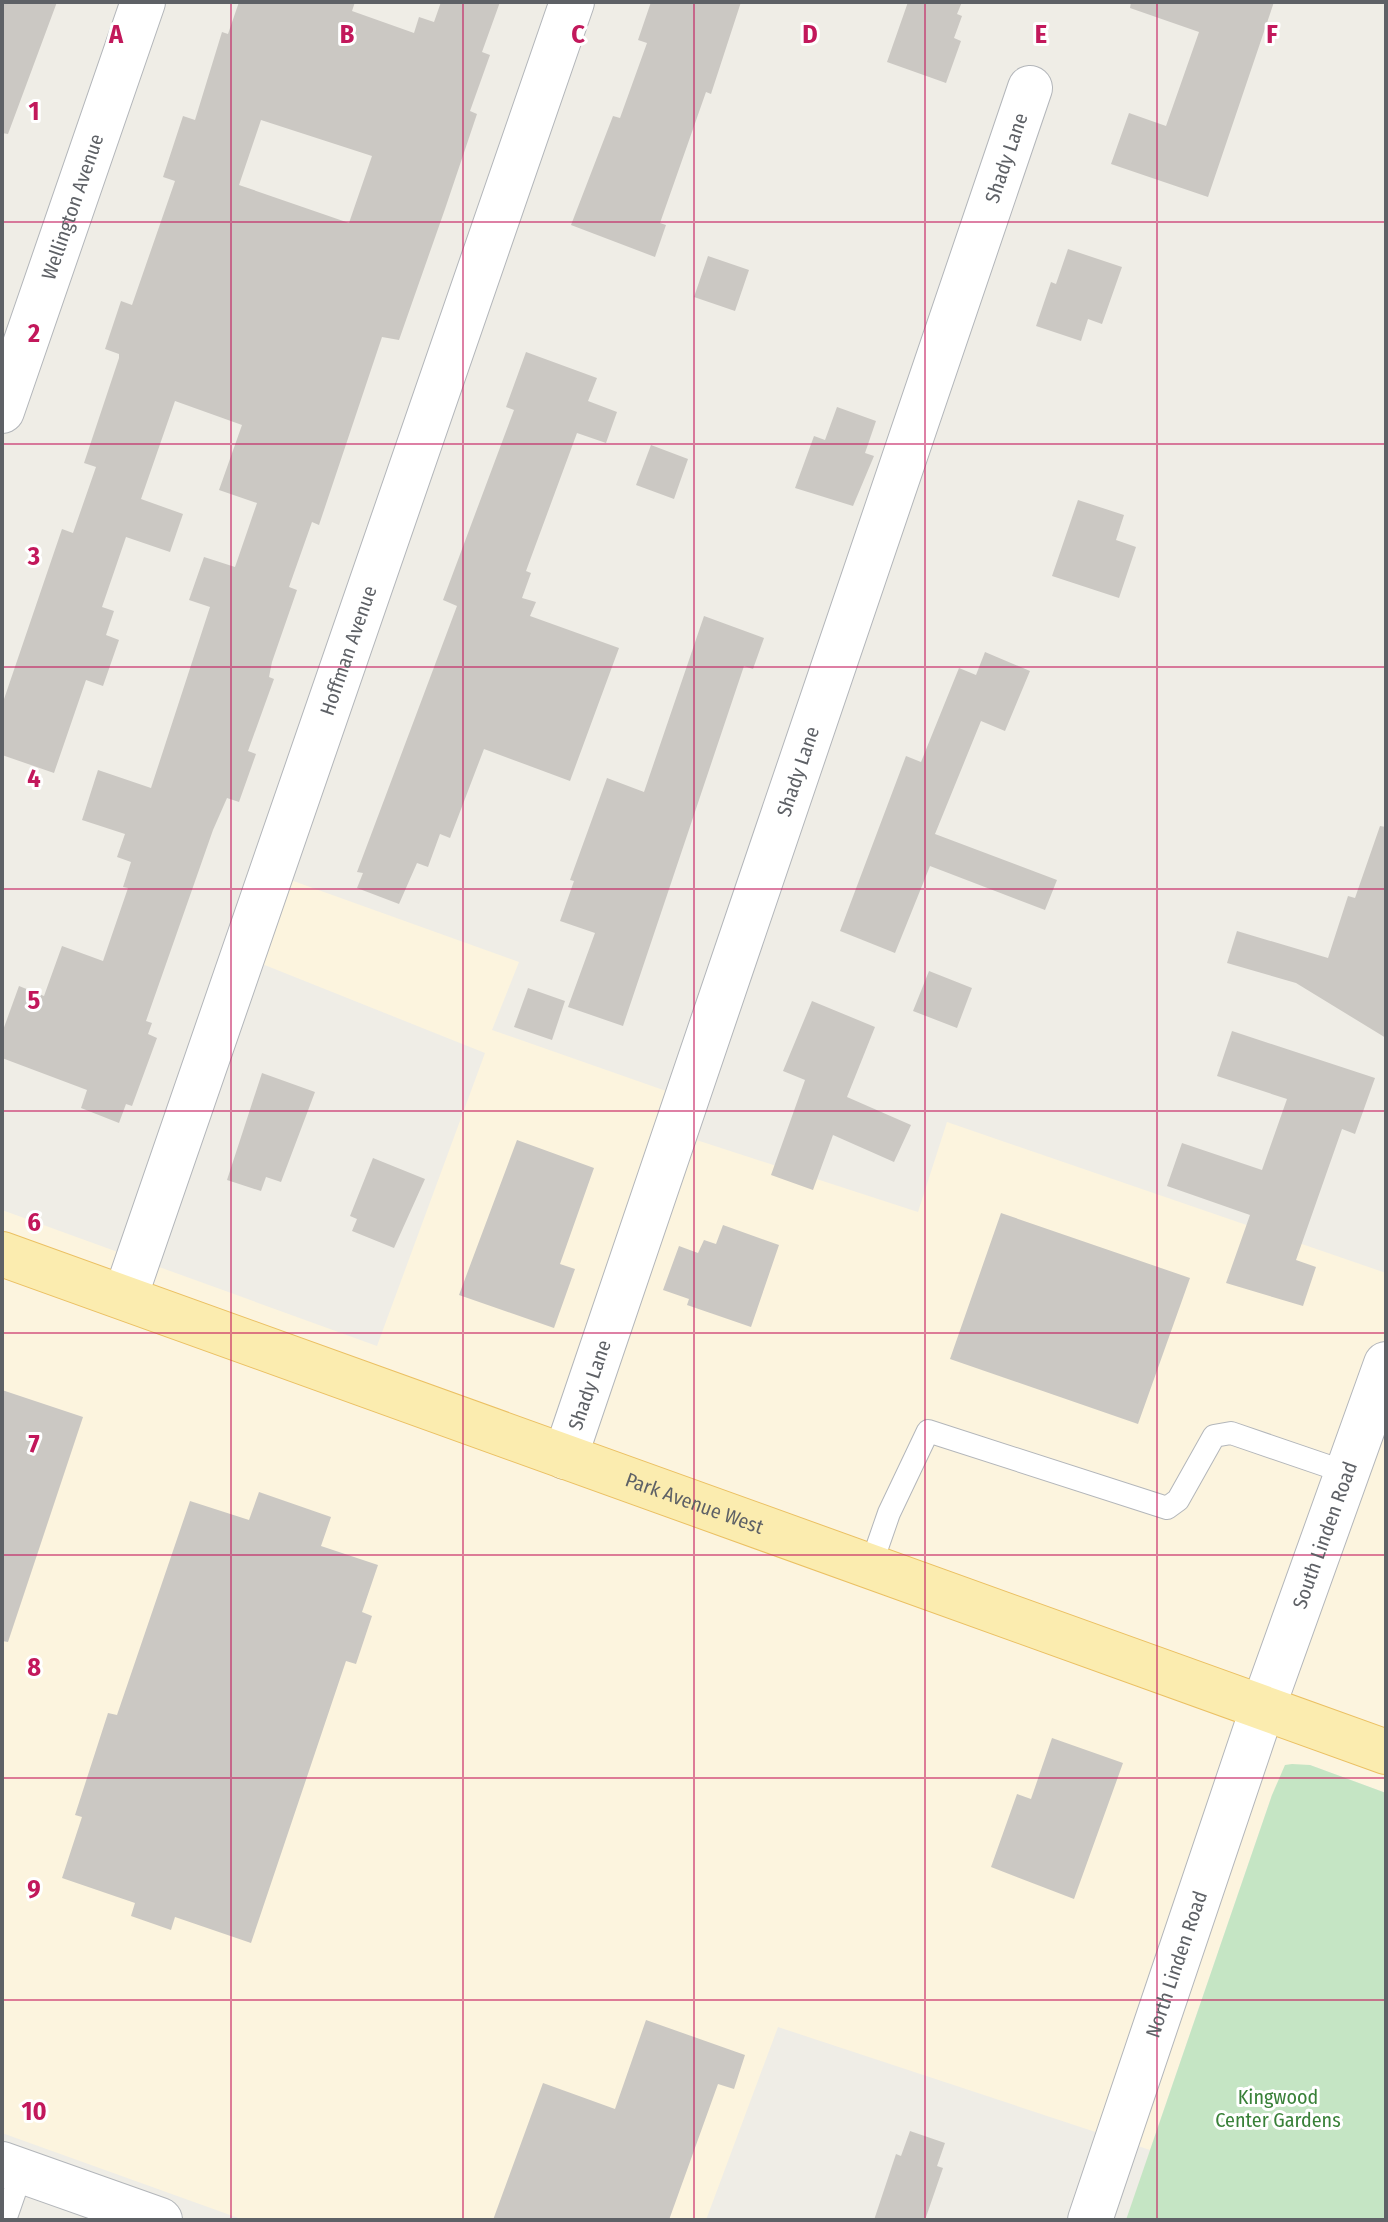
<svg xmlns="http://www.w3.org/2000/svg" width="1388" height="2222" viewBox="0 0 1388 2222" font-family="'Fira Sans Condensed',sans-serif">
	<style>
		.commercial { fill: #fcf4de }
		.garden { fill: #c5e5c4 }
		.building { fill: #cbc8c3; fill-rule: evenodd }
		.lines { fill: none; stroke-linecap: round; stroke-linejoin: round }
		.service-casing { stroke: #b3b6ba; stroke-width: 24 }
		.minor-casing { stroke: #b3b6ba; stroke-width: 46 }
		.primary-casing { stroke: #ebc063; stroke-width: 46 }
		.service { stroke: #fff; stroke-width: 22 }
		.minor { stroke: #fff; stroke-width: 44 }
		.primary { stroke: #fbecaf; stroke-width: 44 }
		.grid { fill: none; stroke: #c2185b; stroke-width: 2; stroke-opacity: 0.55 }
		.labels { text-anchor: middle; stroke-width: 6; stroke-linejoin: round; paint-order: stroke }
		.street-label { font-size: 20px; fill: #5e6166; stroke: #fff }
		.park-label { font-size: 20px; fill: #398139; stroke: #fff }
		.grid-label { font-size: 26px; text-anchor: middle; font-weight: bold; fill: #c2185b; stroke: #fff; stroke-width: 6; stroke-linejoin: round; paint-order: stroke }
	</style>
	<rect width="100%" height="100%" fill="#efede6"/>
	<path class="commercial" d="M 271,873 L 519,962 L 492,1030 L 689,1099 L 678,1134 L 918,1212 L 947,1122 L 1386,1273 L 1386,1793 L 1310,1765 L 1272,1795 L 1150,2150 L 778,2027 L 706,2220 L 244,2220 L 2,2133 L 2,1210 L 377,1346 L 485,1053 L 247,958 Z"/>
	<path class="garden" d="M 1292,1764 L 1310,1765 L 1386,1793 L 1386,2220 L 1126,2220 L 1272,1795 L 1285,1765 Z"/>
	<path class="building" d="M 2,2 L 57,2 L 8,134 L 2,133 Z
		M 239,2 L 355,2 L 352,11 L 414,33 L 419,17 L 434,22 L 441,2 L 500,2 L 482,52 L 490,55 L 470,111 L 477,114 L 445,209 L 399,340 L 382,337 L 319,525 L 312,522 L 289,587 L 297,590 L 272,662 L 269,677 L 274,679 L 248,751 L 256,754 L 239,802 L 227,798 L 213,830 L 146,1021 L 152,1023 L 148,1034 L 157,1038 L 132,1106 L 126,1104 L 119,1123 L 81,1108 L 87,1090 L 2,1058 L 2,1033 L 19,986 L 44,996 L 62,946 L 103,961 L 128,888 L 123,887 L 131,862 L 117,857 L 125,834 L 82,820 L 98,770 L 151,788 L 210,607 L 189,600 L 204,557 L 235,567 L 257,503 L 219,490 L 242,425 L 175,401 L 141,499 L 183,514 L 170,552 L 126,537 L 102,607 L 114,611 L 106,635 L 119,640 L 103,686 L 86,680 L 54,773 L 2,755 L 2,705 L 62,529 L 73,533 L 96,467 L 84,463 L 119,358 L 119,354 L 105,349 L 121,301 L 132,305 L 175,181 L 163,177 L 183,116 L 195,120 L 222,32 L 228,34 ZM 261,120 L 372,156 L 349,223 L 239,185 Z
		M 651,2 L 741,2 L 711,94 L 706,92 L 660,223 L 666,225 L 655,257 L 571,225 L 613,116 L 620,118 L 647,43 L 638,40 Z
		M 908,2 L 962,2 L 957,14 L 962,16 L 954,38 L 961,41 L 946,83 L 887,62 Z
		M 1131,2 L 1274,2 L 1208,197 L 1111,164 L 1129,113 L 1166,126 L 1199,32 L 1130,8 Z
		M 1068,249 L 1122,267 L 1102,324 L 1088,319 L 1081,341 L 1036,326 L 1051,282 L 1056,284 Z
		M 708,256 L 749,270 L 735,311 L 694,297 Z
		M 526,352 L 597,378 L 588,401 L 617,412 L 606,443 L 577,433 L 526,571 L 531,573 L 522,598 L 536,602 L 530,616 L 619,648 L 570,781 L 484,749 L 450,838 L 440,834 L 428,867 L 417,863 L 399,904 L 357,888 L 363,873 L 357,872 L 457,606 L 443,600 L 514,410 L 506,407 Z
		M 837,407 L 876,421 L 865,453 L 874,456 L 853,506 L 795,488 L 814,436 L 825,440 Z
		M 651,445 L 688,459 L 674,499 L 636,485 Z
		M 1078,500 L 1124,515 L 1116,540 L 1136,547 L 1119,598 L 1052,576 Z
		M 704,616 L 764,638 L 753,669 L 744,666 L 623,1026 L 568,1007 L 595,933 L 560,921 L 574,881 L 570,880 L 607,778 L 644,792 Z
		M 985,652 L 1030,671 L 1005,731 L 981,721 L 935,834 L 1057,880 L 1045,910 L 930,866 L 895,953 L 840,931 L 906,756 L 921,762 L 959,668 L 976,675 Z
		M 1380,826 L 1386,827 L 1386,1038 L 1296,983 L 1227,963 L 1237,931 L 1328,958 L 1348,896 L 1355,898 Z
		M 929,971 L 972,988 L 957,1028 L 913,1011 Z
		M 528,988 L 565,1001 L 552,1040 L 514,1027 Z
		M 812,1001 L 875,1027 L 847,1097 L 911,1125 L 894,1162 L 833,1135 L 813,1190 L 771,1175 L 805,1080 L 783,1071 Z
		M 1232,1031 L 1375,1078 L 1355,1134 L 1342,1129 L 1296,1260 L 1316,1267 L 1303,1306 L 1226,1283 L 1250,1215 L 1167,1186 L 1182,1143 L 1262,1170 L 1287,1099 L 1217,1076 Z
		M 262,1073 L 315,1092 L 281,1182 L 266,1177 L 261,1191 L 227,1180 Z
		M 517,1140 L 594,1168 L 560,1264 L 575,1269 L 554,1328 L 459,1295 Z
		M 373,1158 L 425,1179 L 394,1248 L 352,1231 L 357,1219 L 350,1216 Z
		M 1001,1213 L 1190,1278 L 1138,1424 L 950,1359 Z
		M 723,1225 L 779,1245 L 751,1327 L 687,1305 L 689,1299 L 663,1290 L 679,1246 L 698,1253 L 704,1240 L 716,1244 Z
		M 2,1390 L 83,1417 L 8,1642 L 2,1641 Z
		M 259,1492 L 331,1517 L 321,1546 L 378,1565 L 362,1612 L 372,1616 L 356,1664 L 346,1661 L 251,1943 L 175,1917 L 171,1930 L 131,1916 L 135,1903 L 62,1878 L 82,1817 L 75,1815 L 108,1713 L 117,1715 L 190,1501 L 249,1520 Z
		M 1052,1738 L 1123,1763 L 1074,1899 L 991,1867 L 1017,1794 L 1031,1799 Z
		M 646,2020 L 745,2055 L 734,2089 L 718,2084 L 669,2220 L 493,2220 L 543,2083 L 615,2109 Z
		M 910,2131 L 945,2143 L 937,2166 L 943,2168 L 925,2220 L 874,2220 L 896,2154 L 901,2156 Z"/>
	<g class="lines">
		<defs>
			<path id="service" d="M 871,1565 L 889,1513 L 928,1431 L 1167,1508 L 1178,1500 L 1214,1436 L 1231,1433 L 1348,1473
				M 5,2220 L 22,2171"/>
			<g id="minor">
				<path id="s1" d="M 2,411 L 143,2"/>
				<path id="s2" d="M 125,1297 L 572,2"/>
				<path id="s3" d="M 565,1457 L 1030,88"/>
				<path d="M 2,2164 L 160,2220"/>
				<path id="s4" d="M 1090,2220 L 1263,1707 L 1386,1364"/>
			</g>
			<g id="primary">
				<path id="s5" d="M 2,1254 L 1386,1752"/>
			</g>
		</defs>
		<use href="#service" class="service-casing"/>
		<use href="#minor" class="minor-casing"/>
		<use href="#primary" class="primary-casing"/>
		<use href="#service" class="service"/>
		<use href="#minor" class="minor"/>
		<use href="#primary" class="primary"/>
	</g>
	<path class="grid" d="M 231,2 L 231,2220M 463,2 L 463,2220M 694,2 L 694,2220M 925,2 L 925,2220M 1157,2 L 1157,2220M 2,222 L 1386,222M 2,444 L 1386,444M 2,667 L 1386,667M 2,889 L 1386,889M 2,1111 L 1386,1111M 2,1333 L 1386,1333M 2,1555 L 1386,1555M 2,1778 L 1386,1778M 2,2000 L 1386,2000"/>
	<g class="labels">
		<g class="street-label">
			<text dy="7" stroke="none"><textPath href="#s3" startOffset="1372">Shady Lane</textPath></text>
			<text dy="7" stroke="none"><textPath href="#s1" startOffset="216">Wellington Avenue</textPath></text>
			<text dy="7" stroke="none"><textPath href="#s2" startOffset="684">Hoffman Avenue</textPath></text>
			<text dy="7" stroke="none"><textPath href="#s3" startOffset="724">Shady Lane</textPath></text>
			<text dy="7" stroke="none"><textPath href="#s3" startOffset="76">Shady Lane</textPath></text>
			<text dy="7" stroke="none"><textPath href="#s5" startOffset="736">Park Avenue West</textPath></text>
			<text dy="7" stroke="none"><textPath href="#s4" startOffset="724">South Linden Road</textPath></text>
			<text dy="7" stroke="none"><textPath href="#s4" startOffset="270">North Linden Road</textPath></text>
		</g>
		<g class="park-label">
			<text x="1278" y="2104">Kingwood<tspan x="1278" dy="23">Center Gardens</tspan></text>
		</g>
	</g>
	<g class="grid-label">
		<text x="116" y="43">A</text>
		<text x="347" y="43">B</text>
		<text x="578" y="43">C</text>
		<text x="810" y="43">D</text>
		<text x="1041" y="43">E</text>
		<text x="1272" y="43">F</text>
		<text x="34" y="120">1</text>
		<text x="34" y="342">2</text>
		<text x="34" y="565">3</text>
		<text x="34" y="787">4</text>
		<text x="34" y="1009">5</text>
		<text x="34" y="1231">6</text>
		<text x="34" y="1453">7</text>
		<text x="34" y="1676">8</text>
		<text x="34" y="1898">9</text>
		<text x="34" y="2120">10</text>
	</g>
	<rect width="1388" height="2222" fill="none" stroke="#5e6166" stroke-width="8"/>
</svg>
